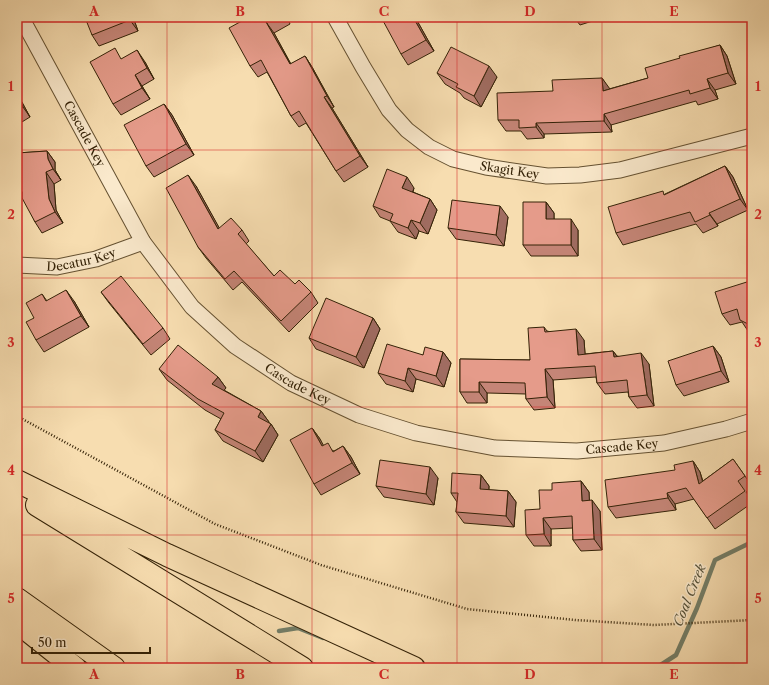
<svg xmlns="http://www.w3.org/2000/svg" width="769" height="685" viewBox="0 0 769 685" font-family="'Libre Caslon Text',serif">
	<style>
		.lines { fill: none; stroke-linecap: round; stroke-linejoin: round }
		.stream { stroke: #737e68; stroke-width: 4.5 }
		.street-casing { stroke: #655131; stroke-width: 17 }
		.highway-casing { stroke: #342207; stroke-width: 24 }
		.path { stroke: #342207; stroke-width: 2.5; stroke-dasharray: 1 2; stroke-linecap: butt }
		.street { stroke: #fae9cc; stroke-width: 15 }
		.highway { stroke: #f7ddb0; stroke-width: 22 }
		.wall { fill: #c58577; stroke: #342207 }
		.shaded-wall { fill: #a06c61; stroke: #342207 }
		.building { fill: #e59b8a; stroke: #342207 }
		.grid { fill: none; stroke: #d62828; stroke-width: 1; stroke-opacity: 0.55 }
		.labels { text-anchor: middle; stroke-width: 3; stroke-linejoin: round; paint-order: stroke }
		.street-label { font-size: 12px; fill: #342207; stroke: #fae9cc }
		.water-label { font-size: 13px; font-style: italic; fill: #545038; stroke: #fae9cc }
		.neatline { fill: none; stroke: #d62828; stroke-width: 1.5 }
		.grid-label { font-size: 13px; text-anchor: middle; font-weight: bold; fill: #d62828 }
	</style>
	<rect width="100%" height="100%" fill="#f7ddb0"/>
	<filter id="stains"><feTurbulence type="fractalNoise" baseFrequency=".005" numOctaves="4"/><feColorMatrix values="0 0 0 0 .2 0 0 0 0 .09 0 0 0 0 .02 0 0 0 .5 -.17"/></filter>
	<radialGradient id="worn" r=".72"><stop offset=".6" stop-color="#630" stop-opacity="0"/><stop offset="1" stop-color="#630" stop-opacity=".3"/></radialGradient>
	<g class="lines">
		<path class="stream" d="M 279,631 L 298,628 L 323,638
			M 419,664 L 437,668
			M 656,668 L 676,655 L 697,608 L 715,560 L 752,542"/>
		<defs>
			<g id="street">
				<path id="s1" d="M 21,17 L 143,242 L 192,307 L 235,346 L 291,383 L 359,415 L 416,433 L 495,448 L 577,451 L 664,443 L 726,429 L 752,421"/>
				<path id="s2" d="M 335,17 L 363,67 L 389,110 L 407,130 L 429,147 L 453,159 L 486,167 L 547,176 L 580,175 L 620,170 L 752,136"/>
				<path id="s3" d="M 17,265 L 57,267 L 96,259 L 143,242"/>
			</g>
			<path id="highway" d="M 17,481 L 167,555 L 414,668
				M 37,505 L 302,668
				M 17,599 L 114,668
				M 17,618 L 31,633 L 75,668"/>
		</defs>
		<use href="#street" class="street-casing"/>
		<use href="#highway" class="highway-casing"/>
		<path class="path" d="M 17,416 L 215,524 L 321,565 L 467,609 L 575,620 L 654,625 L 752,620"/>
		<use href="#street" class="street"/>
		<use href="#highway" class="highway"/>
	</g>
	<path class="wall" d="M 93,17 L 133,17 L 138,31 L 99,46 L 92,35 Z
		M 249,17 L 287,17 L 290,24 L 274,33 L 291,64 L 305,56 L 312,67 L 334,107 L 332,108 L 368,167 L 344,182 L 336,171 L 306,123 L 299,127 L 291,116 L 267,72 L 258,77 L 250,66 Z
		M 415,17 L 434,51 L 408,65 L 401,54 Z
		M 574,17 L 605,17 L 580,25 Z
		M 720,45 L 727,56 L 736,84 L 715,90 L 718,99 L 698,105 L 696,101 L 611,125 L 612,132 L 544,134 L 544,138 L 527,139 L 521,131 L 506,131 L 498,120 L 553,91 L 602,78 L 609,89 L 648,78 L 680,58 Z
		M 122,59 L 145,62 L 154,79 L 142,86 L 150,99 L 121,115 L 113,104 Z
		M 437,73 L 497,77 L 481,107 L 464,98 L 460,93 L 445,84 Z
		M 17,93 L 30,117 L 17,125 Z
		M 164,104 L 172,115 L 194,155 L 154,177 L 146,166 Z
		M 47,151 L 55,162 L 55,170 L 61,180 L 54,184 L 56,210 L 63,223 L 42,233 L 35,222 L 22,192 L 19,183 L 17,181 L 17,153 Z
		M 725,166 L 733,177 L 748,210 L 717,224 L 718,226 L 703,233 L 696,224 L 623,245 L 616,233 L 665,194 Z
		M 196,186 L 219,228 L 242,230 L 249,241 L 246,244 L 274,276 L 295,284 L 311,292 L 318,303 L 289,332 L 242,282 L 233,290 L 206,258 L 198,247 Z
		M 414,188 L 413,192 L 430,199 L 437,210 L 428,234 L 419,231 L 416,239 L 398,232 L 390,221 L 380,217 L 373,206 Z
		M 546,202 L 554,213 L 554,219 L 578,230 L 578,256 L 531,256 L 523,245 Z
		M 508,217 L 504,246 L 456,239 L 448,228 Z
		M 752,283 L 752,333 L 748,331 L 742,322 L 730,325 L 722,314 Z
		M 101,292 L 163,328 L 170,339 L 151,355 L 109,303 Z
		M 42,294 L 47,301 L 74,301 L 89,327 L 44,352 L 36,340 L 34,318 Z
		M 373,318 L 380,329 L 364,368 L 316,349 L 309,338 Z
		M 544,327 L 547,331 L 584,340 L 585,354 L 613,351 L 617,356 L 649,364 L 654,406 L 637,408 L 629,397 L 628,392 L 605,394 L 597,383 L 596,377 L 553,380 L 555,408 L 534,410 L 526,399 L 526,394 L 487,393 L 487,403 L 467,403 L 460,392 L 460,359 L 530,360 Z
		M 713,346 L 721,357 L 729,382 L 684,396 L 676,385 Z
		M 443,352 L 451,363 L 444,387 L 416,379 L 413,392 L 386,384 L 378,373 L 423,355 Z
		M 159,369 L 218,377 L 226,388 L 224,390 L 261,411 L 269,422 L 269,423 L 271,424 L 278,435 L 263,462 L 223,441 L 215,430 L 221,419 L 205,410 L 167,380 Z
		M 312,428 L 320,439 L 323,446 L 334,451 L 343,446 L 351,457 L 360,474 L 321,495 L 314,484 Z
		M 733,459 L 752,486 L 752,487 L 746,492 L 752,500 L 752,503 L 715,529 L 694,499 L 675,504 L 676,510 L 616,518 L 608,507 L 693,461 L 700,472 L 703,481 Z
		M 481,475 L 489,486 L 489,490 L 508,491 L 516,502 L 514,527 L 464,523 L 456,512 L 457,502 L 451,493 Z
		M 438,478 L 434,505 L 384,497 L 376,486 Z
		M 581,481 L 589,492 L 589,500 L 600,511 L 602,550 L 581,551 L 573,540 L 573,528 L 551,529 L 551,546 L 534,546 L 526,535 L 540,509 L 552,490 Z"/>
	<path class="shaded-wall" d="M 129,17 L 133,17 L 138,31 L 130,20 Z
		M 413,17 L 415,17 L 434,51 L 426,40 Z
		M 266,22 L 274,33 L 297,76 L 290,64 Z
		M 720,45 L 727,56 L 736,84 L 728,73 Z
		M 137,50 L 145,62 L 154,79 L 147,68 Z
		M 305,56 L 312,67 L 334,107 L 327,96 Z
		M 489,66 L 497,77 L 481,107 L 474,96 Z
		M 135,75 L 142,86 L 150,99 L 142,88 Z
		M 602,78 L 610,89 L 603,91 Z
		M 707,79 L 715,90 L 718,99 L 710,88 Z
		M 17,93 L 18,95 L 30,117 L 23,107 L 17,96 Z
		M 324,97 L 332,108 L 368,167 L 360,156 Z
		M 164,104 L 172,115 L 194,155 L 186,144 Z
		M 604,114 L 611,125 L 612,132 L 604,121 Z
		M 536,123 L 544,134 L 544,138 L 536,127 Z
		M 47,151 L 55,162 L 55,170 L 61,180 L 53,169 L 48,159 Z
		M 725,166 L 733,177 L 748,210 L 740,199 Z
		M 46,172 L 54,184 L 56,210 L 63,223 L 55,212 L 49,199 Z
		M 188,175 L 196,186 L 226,240 L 218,229 Z
		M 407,177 L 414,188 L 410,199 L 402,188 Z
		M 430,199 L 437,210 L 428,234 L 420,223 Z
		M 546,202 L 554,213 L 554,230 L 546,219 Z
		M 500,206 L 508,217 L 504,246 L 496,235 Z
		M 709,213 L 717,224 L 718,226 L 710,215 Z
		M 571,219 L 578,230 L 578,256 L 571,245 Z
		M 411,220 L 419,231 L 416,239 L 408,228 Z
		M 66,290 L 74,301 L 89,327 L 81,316 Z
		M 373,318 L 380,329 L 364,368 L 356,357 Z
		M 576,329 L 584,340 L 586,366 L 578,355 Z
		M 713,346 L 721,357 L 729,382 L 721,371 Z
		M 613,351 L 621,362 L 614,357 Z
		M 443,352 L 451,363 L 444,387 L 436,376 Z
		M 641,353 L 649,364 L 654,406 L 647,395 Z
		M 408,368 L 416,379 L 413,392 L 405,381 Z
		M 545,369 L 553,380 L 555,408 L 547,397 Z
		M 218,377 L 226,388 L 220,395 L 212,384 Z
		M 479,382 L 487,393 L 487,403 L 479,392 Z
		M 261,411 L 269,422 L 266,428 L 258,417 Z
		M 271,424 L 278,435 L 263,462 L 255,451 Z
		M 312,428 L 320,439 L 330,457 L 322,446 Z
		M 343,446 L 351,457 L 360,474 L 352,463 Z
		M 693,461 L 700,472 L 706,495 L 699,484 Z
		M 430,467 L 438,478 L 434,505 L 426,494 Z
		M 481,475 L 489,486 L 488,500 L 480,489 Z
		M 581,481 L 589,492 L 590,512 L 582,501 Z
		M 508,491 L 516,502 L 514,527 L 506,516 Z
		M 667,493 L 675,504 L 676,510 L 668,498 Z
		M 592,500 L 600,511 L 602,550 L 594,539 Z
		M 543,518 L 551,529 L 551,546 L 544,534 Z"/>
	<path class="building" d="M 93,17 L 129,17 L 130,20 L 92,35 L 86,20 Z
		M 249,17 L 275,17 L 266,22 L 290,64 L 305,56 L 327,96 L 324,97 L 360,156 L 336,171 L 299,111 L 291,116 L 261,60 L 250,66 L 229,28 Z
		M 381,17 L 413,17 L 426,40 L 401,54 Z
		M 720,45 L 728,73 L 707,79 L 710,88 L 690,94 L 689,90 L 604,114 L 604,121 L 536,123 L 536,127 L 519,128 L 519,120 L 498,120 L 497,93 L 553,91 L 552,80 L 602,78 L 603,91 L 648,78 L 645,68 L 680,58 L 679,56 Z
		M 451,47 L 489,66 L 474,96 L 456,87 L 458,84 L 437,73 Z
		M 115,48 L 121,59 L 137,50 L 147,68 L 135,75 L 142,88 L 113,104 L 90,62 Z
		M 750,66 L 752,66 L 752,88 L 751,89 Z
		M 17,96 L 23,107 L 17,110 Z
		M 164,104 L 186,144 L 146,166 L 124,125 Z
		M 47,151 L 48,159 L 53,169 L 46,172 L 49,199 L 55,212 L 35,222 L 22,198 L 22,192 L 19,187 L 18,175 L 17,176 L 17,153 Z
		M 725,166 L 740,199 L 709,213 L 710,215 L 695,222 L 690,212 L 616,233 L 608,207 L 663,191 L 664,195 Z
		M 750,166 L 752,166 L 752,176 Z
		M 387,169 L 407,177 L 402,188 L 430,199 L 420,223 L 411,220 L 408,228 L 390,221 L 393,214 L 373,206 Z
		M 188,175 L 218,229 L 231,218 L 242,230 L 238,234 L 274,276 L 280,270 L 295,284 L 299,280 L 311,292 L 281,321 L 234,271 L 225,279 L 198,247 L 166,188 Z
		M 452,200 L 500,206 L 496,235 L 448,228 Z
		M 523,202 L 546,202 L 546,219 L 571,219 L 571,245 L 523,245 Z
		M 121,276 L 163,328 L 143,344 L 101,292 Z
		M 750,281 L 752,283 L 752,326 L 740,320 L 737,309 L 722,314 L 715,292 Z
		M 66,290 L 81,316 L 36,340 L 26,322 L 34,318 L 26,303 L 42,294 L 46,301 Z
		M 326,298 L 373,318 L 356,357 L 309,338 Z
		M 544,327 L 545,332 L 576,329 L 578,355 L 613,351 L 614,357 L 641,353 L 647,395 L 629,397 L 627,380 L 597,383 L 595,366 L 545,369 L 547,397 L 526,399 L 525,383 L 479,382 L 479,392 L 460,392 L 460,359 L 530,360 L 528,328 Z
		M 387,344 L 423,355 L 425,347 L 443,352 L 436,376 L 408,368 L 405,381 L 378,373 Z
		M 178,345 L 218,377 L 212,384 L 261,411 L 258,417 L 271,424 L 255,451 L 215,430 L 224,413 L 198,399 L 159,369 Z
		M 713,346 L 721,371 L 676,385 L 668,361 Z
		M 312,428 L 322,446 L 328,443 L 333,452 L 343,446 L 352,463 L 314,484 L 290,440 Z
		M 733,459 L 745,476 L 738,481 L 745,491 L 707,518 L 686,488 L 667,493 L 668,498 L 608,507 L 605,480 L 675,470 L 674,465 L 693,461 L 699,484 Z
		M 380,460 L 430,467 L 426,494 L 376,486 Z
		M 452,473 L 481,475 L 480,489 L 508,491 L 506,516 L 456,512 L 458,493 L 451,493 Z
		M 581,481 L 582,501 L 592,500 L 594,539 L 573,540 L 572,516 L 543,518 L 544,534 L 526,535 L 525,510 L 540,509 L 539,490 L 552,490 L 552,483 Z"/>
	<path class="grid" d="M 167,17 L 167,668M 312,17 L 312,668M 457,17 L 457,668M 602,17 L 602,668M 17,150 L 752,150M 17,278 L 752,278M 17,407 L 752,407M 17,535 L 752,535"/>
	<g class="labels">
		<g class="street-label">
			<text dy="4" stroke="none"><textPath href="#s1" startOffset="133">Cascade Key</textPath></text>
			<text dy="4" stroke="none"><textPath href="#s2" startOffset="247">Skagit Key</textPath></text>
			<text dy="4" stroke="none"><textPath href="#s3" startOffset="65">Decatur Key</textPath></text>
			<text dy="4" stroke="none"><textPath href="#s1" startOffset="469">Cascade Key</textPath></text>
			<text dy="4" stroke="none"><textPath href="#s1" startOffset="805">Cascade Key</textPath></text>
		</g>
		<g class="water-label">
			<text transform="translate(689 595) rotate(-68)" y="5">Coal Creek</text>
		</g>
	</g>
	<rect width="769" height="685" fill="none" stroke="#f7ddb0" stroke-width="44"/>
	<path d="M32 647v6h118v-6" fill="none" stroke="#342207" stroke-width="2"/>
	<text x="38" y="647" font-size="12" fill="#342207" stroke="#fae9cc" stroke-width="3" paint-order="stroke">50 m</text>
	<rect x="22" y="22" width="725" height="641" class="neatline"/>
	<g class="grid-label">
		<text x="94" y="16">A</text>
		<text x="240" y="16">B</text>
		<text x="384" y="16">C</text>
		<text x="530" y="16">D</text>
		<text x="674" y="16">E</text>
		<text x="11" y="91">1</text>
		<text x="758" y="91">1</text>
		<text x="11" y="219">2</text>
		<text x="758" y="219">2</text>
		<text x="11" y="347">3</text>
		<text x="758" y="347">3</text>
		<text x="11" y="475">4</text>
		<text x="758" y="475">4</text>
		<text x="11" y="603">5</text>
		<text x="758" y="603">5</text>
		<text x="94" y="679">A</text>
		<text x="240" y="679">B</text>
		<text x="384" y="679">C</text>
		<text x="530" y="679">D</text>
		<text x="674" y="679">E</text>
	</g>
	<rect width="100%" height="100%" filter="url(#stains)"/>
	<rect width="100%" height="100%" fill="url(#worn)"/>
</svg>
